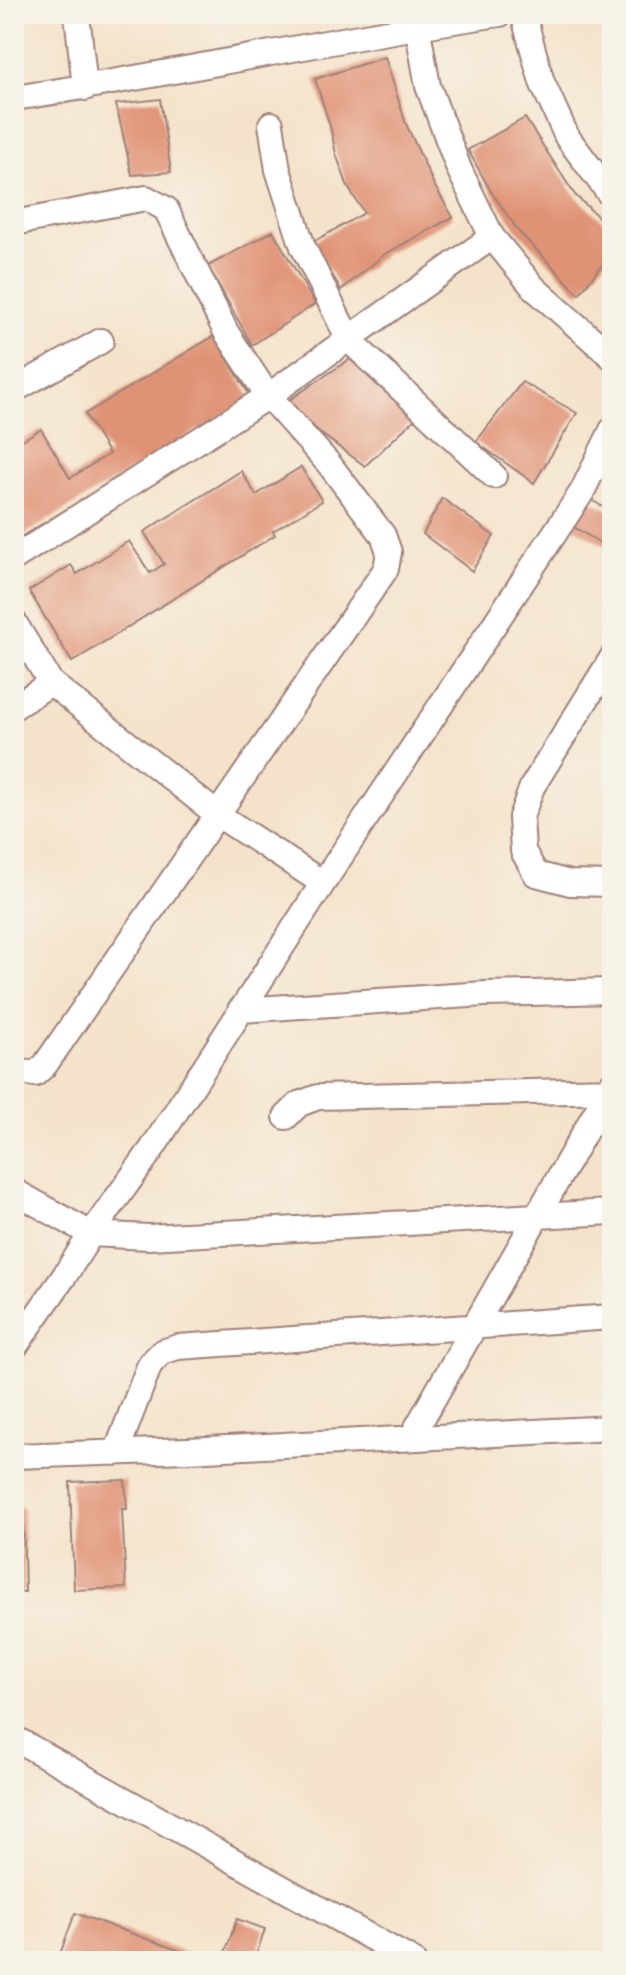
<svg xmlns="http://www.w3.org/2000/svg" width="626" height="1975" viewBox="0 0 626 1975" font-family="'IM FELL Double Pica',serif">
	<style>
		.building { fill: #e09275 }
		.lines { fill: none; stroke-linecap: round; stroke-linejoin: round }
		.street-casing { stroke: #9f817a; stroke-width: 28 }
		.street { stroke: #fff; stroke-width: 24 }
	</style>
	<rect width="100%" height="100%" fill="#f7f3e8"/>
	<filter id="ink" filterUnits="userSpaceOnUse"><feTurbulence type="fractalNoise" baseFrequency=".0125" numOctaves="2"/><feDisplacementMap in="SourceGraphic" scale="16" xChannelSelector="R" yChannelSelector="G"/><feConvolveMatrix kernelMatrix="1 2 1 2 8 2 1 2 1" color-interpolation-filters="sRGB"/></filter>
	<filter id="wash" filterUnits="userSpaceOnUse"><feTurbulence type="fractalNoise" baseFrequency=".006" numOctaves="4" result="noise"/><feDisplacementMap in="SourceGraphic" scale="32" xChannelSelector="R" yChannelSelector="G"/><feGaussianBlur stdDeviation="1.8" result="paint"/><feColorMatrix in="noise" values="0 0 0 0 0 0 0 0 0 0 0 0 0 0 0 0 0 1.4 0 .05"/><feComposite in="paint" operator="in"/></filter>
	<g filter="url(#wash)">
		<rect width="100%" height="100%" fill="#f4e3ca"/>
		<g id="blocks">
			<path class="building" d="M 385,57 L 406,124 L 434,185 L 453,217 L 385,254 L 341,290 L 313,242 L 364,213 L 348,187 L 336,154 L 330,126 L 315,79 Z
				M 160,99 L 171,172 L 132,175 L 116,104 Z
				M 525,118 L 575,195 L 612,230 L 612,253 L 579,294 L 519,232 L 490,190 L 468,150 Z
				M 273,231 L 315,304 L 252,345 L 208,266 Z
				M 214,336 L 251,398 L 14,541 L 14,445 L 41,429 L 70,478 L 109,454 L 85,414 Z
				M 350,359 L 377,385 L 417,417 L 365,466 L 320,433 L 288,401 Z
				M 522,382 L 577,413 L 534,483 L 476,442 Z
				M 301,467 L 322,501 L 273,531 L 275,535 L 72,662 L 29,591 L 71,565 L 77,574 L 129,541 L 150,573 L 164,564 L 144,532 L 241,471 L 256,495 Z
				M 586,497 L 612,512 L 612,550 L 567,523 Z
				M 442,498 L 494,536 L 472,571 L 423,534 Z
				M 125,1480 L 127,1509 L 122,1509 L 126,1588 L 74,1590 L 70,1482 Z
				M 14,1507 L 23,1507 L 25,1592 L 14,1592 Z
				M 75,1913 L 197,1957 L 196,1961 L 127,1961 L 123,1959 L 122,1961 L 67,1961 L 59,1957 Z
				M 237,1919 L 265,1929 L 254,1961 L 222,1961 Z"/>
		</g>
	</g>
	<g filter="url(#ink)">
		<use href="#blocks" fill-opacity="0" stroke="#9f817a" stroke-width="2"/>
		<g class="lines">
			<defs>
				<path id="street" d="M 77,14 L 85,88
					M 415,14 L 428,86 L 459,169 L 492,237 L 534,288 L 612,357
					M 523,14 L 542,82 L 567,137 L 612,197
					M 14,98 C 177,74 337,37 500,14
					M 271,124 L 278,170 L 303,247 L 349,340 L 494,476
					M 14,223 L 146,198 L 166,209 L 226,332 L 268,396 L 329,464 L 383,535 L 389,552 L 386,569 L 45,1065 L 35,1074 L 21,1072 L 14,1068
					M 14,390 L 101,341
					M 14,558 L 268,396 L 492,237
					M 14,622 L 51,683 L 218,815 L 323,883
					M 612,658 L 532,787 L 521,817 L 523,851 L 536,874 L 570,883 L 612,884
					M 14,707 L 51,683
					M 240,1010 L 485,994 L 612,991
					M 286,1117 L 299,1104 L 318,1097 L 612,1090
					M 14,1191 L 91,1234 L 148,1237 L 612,1212
					M 14,1348 L 65,1275 L 91,1234 L 152,1149 L 323,883 L 582,492 L 612,430
					M 411,1438 L 612,1084
					M 116,1453 L 150,1364 L 162,1352 L 178,1347 L 612,1317
					M 14,1456 L 187,1450 L 612,1428
					M 14,1738 L 413,1961"/>
			</defs>
			<use href="#street" class="street-casing"/>
			<use href="#street" class="street"/>
		</g>
	</g>
	<rect width="626" height="1975" fill="none" stroke="#f7f3e8" stroke-width="48"/>
</svg>
